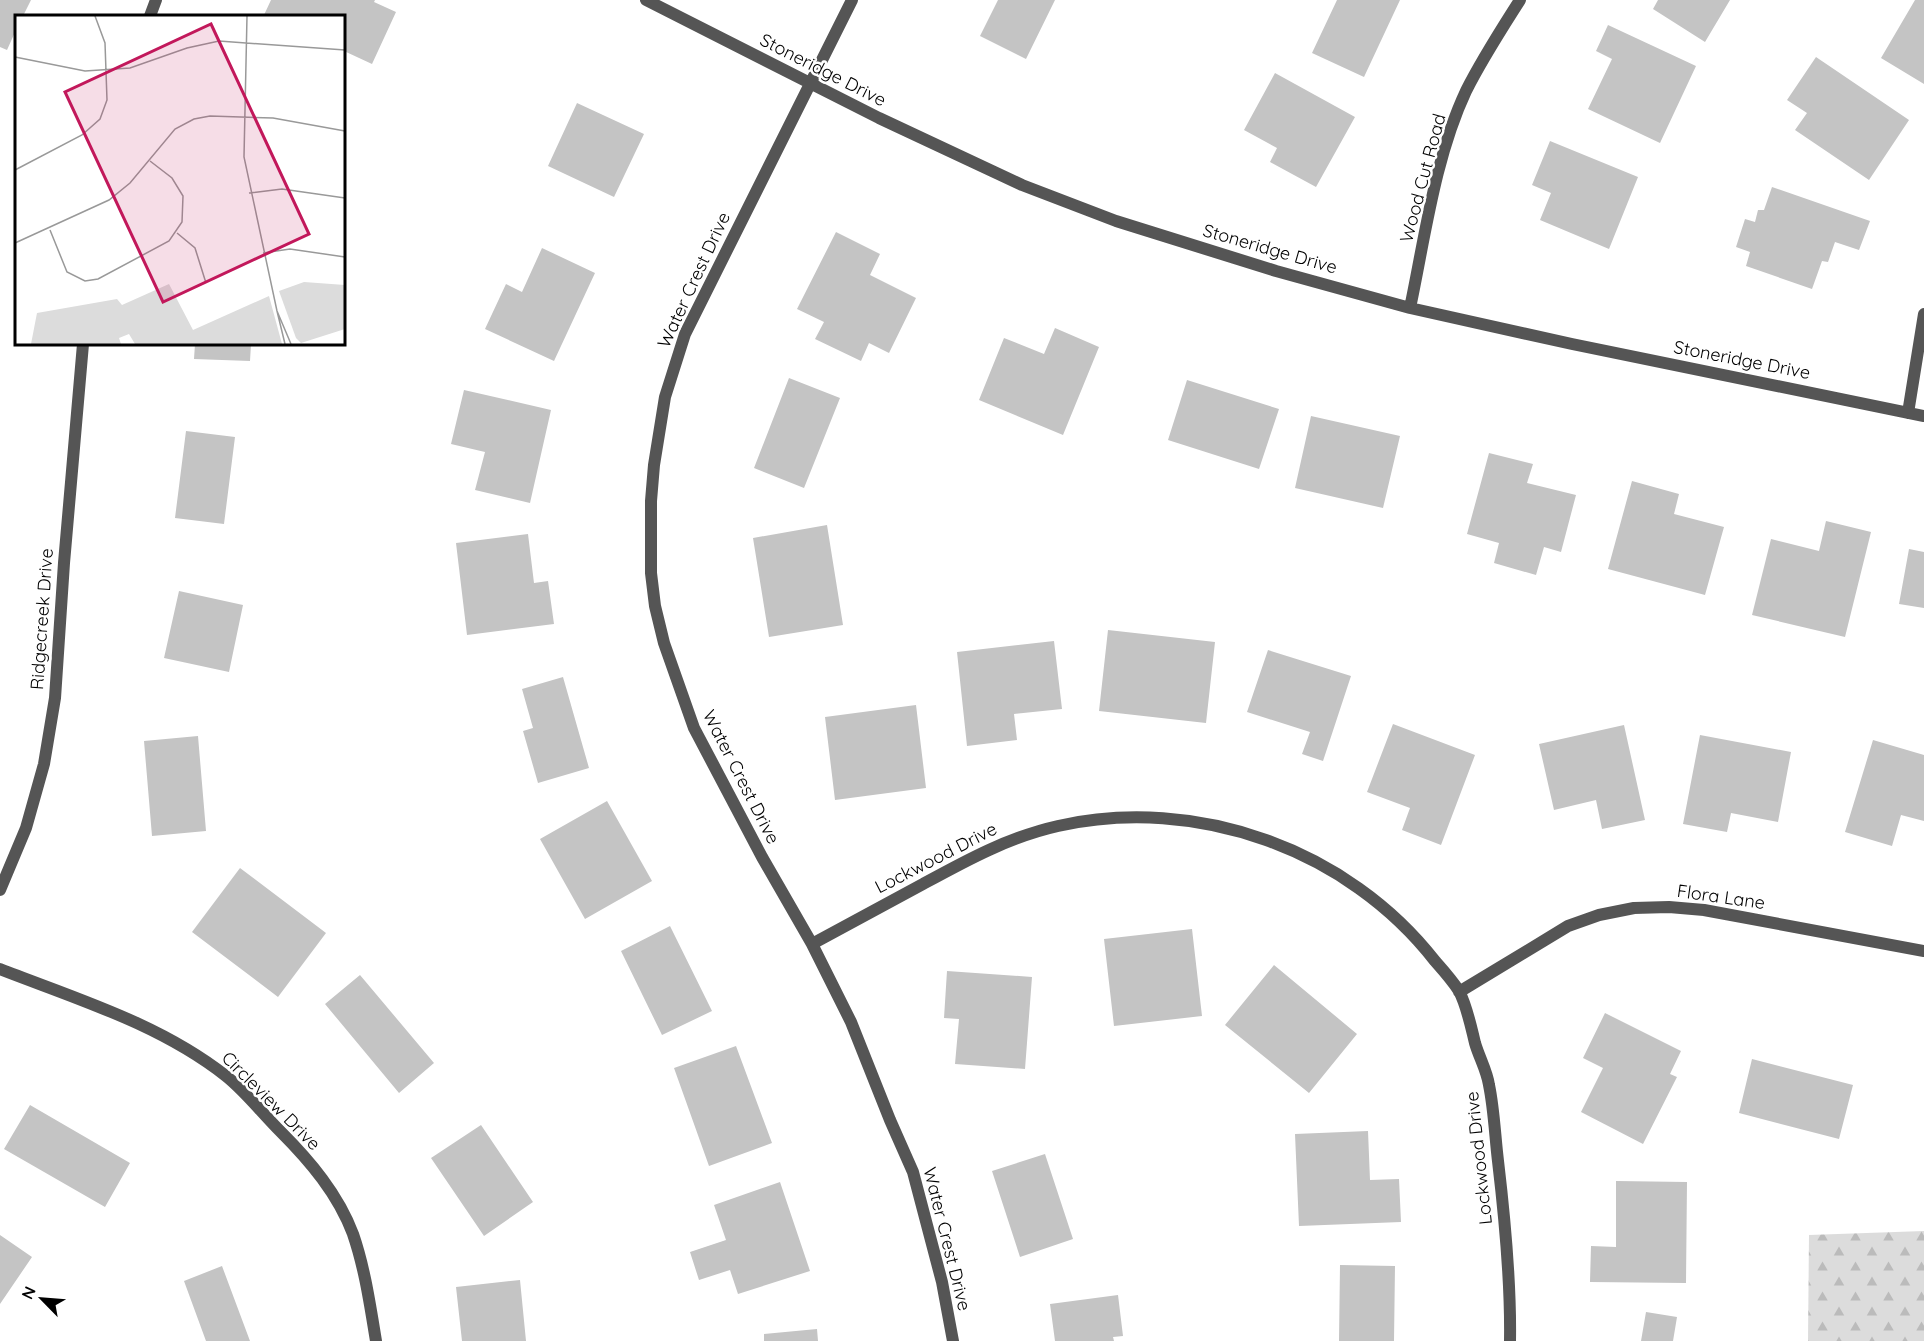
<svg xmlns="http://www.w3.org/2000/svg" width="1924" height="1341" viewBox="0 0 1924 1341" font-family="Quicksand,sans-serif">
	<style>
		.forest { fill: url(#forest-firs) }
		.building { fill: #c4c4c4 }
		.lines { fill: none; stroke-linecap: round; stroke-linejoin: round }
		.street { stroke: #555; stroke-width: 12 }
		.labels { text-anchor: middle; stroke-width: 5; stroke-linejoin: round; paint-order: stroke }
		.street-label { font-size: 18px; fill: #000; stroke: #fff }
		.inset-road { fill: none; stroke: #999; stroke-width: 1.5 }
		.view { fill: #c2185b; fill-opacity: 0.15; stroke: #c2185b; stroke-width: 3 }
		.inset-edge { fill: none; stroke: #000; stroke-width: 3 }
	</style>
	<defs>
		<pattern id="forest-firs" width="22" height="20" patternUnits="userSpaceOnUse" patternTransform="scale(1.5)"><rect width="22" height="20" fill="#dcdcdc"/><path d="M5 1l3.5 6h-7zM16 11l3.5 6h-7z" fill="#bbb"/></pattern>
	</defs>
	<rect width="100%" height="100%" fill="#fff"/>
	<path class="forest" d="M 1924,1231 L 1924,1341 L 1808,1341 L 1809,1235 Z"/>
	<path class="building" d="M 0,0 L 31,0 L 23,16 L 16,16 L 16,30 L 7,50 L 0,47 Z
		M 271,0 L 375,0 L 374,2 L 396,12 L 372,64 L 344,51 L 344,16 L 268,16 L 264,15 Z
		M 998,0 L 1055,0 L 1026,59 L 980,36 Z
		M 1337,0 L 1400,0 L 1364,77 L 1312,53 Z
		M 1658,0 L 1730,0 L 1705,42 L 1653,9 Z
		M 1915,0 L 1924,0 L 1924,84 L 1881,58 Z
		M 1608,25 L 1696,66 L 1660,143 L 1588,109 L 1612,59 L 1596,51 Z
		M 1816,57 L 1909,120 L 1869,180 L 1795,130 L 1807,113 L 1787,100 Z
		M 1275,73 L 1355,117 L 1316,187 L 1270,162 L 1277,148 L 1244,130 Z
		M 577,103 L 644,134 L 614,197 L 548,166 Z
		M 1550,141 L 1638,177 L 1609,249 L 1540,220 L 1551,193 L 1532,185 Z
		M 1772,187 L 1870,221 L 1859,250 L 1835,242 L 1828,262 L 1822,261 L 1812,289 L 1746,266 L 1750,252 L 1736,247 L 1745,219 L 1755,222 L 1758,210 L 1764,210 Z
		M 836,232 L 880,254 L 870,275 L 916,298 L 889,353 L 869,343 L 861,361 L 815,339 L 824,322 L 797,309 Z
		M 542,248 L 595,273 L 554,361 L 485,329 L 506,284 L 522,292 Z
		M 1055,328 L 1099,347 L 1063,435 L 979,400 L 1004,338 L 1044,354 Z
		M 195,344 L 251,344 L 250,361 L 194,359 Z
		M 789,378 L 840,398 L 804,488 L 754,468 Z
		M 1187,380 L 1279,409 L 1259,469 L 1168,440 Z
		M 464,390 L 551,410 L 530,503 L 475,490 L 485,452 L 451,444 Z
		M 1311,416 L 1400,436 L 1383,508 L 1295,488 Z
		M 186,431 L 235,437 L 224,524 L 175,518 Z
		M 1489,453 L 1533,464 L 1527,483 L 1576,495 L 1561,552 L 1544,547 L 1536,575 L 1494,563 L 1499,543 L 1467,534 Z
		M 1632,481 L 1679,494 L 1674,514 L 1724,527 L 1705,595 L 1608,569 Z
		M 1826,521 L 1871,532 L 1845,637 L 1752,615 L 1771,539 L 1819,551 Z
		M 827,525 L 843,625 L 769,637 L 753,538 Z
		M 528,534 L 534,583 L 548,581 L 554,624 L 467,635 L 456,543 Z
		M 1909,549 L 1924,552 L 1924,608 L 1899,604 Z
		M 179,591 L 243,605 L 229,672 L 164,658 Z
		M 1108,630 L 1215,642 L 1206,723 L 1099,711 Z
		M 1054,641 L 1062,709 L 1014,714 L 1017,740 L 967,746 L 957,652 Z
		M 1268,650 L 1351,676 L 1323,761 L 1302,754 L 1310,732 L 1247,712 Z
		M 563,677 L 589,768 L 538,783 L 523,731 L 533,728 L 522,689 Z
		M 916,705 L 926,788 L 835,800 L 825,717 Z
		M 1393,724 L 1475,755 L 1441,845 L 1402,830 L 1410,808 L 1367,792 Z
		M 1624,725 L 1645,820 L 1602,829 L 1596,800 L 1554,810 L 1539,744 Z
		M 1700,735 L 1791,752 L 1778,822 L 1731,813 L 1727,832 L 1683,824 Z
		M 198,736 L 206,831 L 152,836 L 144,741 Z
		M 1873,740 L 1924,755 L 1924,821 L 1901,815 L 1892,846 L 1845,832 Z
		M 607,801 L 652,881 L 585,919 L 540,839 Z
		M 240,868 L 326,933 L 278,997 L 192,932 Z
		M 670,926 L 712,1011 L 662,1035 L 621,951 Z
		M 1192,929 L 1202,1016 L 1114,1026 L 1104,939 Z
		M 1274,965 L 1357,1034 L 1309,1093 L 1225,1025 Z
		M 947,971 L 1032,977 L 1025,1069 L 955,1064 L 959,1019 L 944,1018 Z
		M 360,975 L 434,1063 L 399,1093 L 325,1004 Z
		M 1605,1013 L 1681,1051 L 1670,1074 L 1677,1077 L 1643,1144 L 1581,1112 L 1603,1068 L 1583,1058 Z
		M 736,1046 L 772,1143 L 709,1166 L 674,1068 Z
		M 1752,1059 L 1853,1085 L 1839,1139 L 1739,1113 Z
		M 30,1105 L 130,1163 L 105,1207 L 4,1149 Z
		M 481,1125 L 533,1202 L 484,1236 L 431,1158 Z
		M 1368,1131 L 1370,1180 L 1399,1179 L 1401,1222 L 1299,1226 L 1295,1134 Z
		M 1045,1154 L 1073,1239 L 1020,1257 L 992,1171 Z
		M 1616,1181 L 1687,1182 L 1686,1283 L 1590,1282 L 1591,1246 L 1616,1247 Z
		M 780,1182 L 810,1271 L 738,1294 L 730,1270 L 699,1280 L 690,1252 L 726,1240 L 714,1205 Z
		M 0,1235 L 32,1257 L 0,1304 Z
		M 1340,1265 L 1395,1266 L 1394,1341 L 1339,1341 Z
		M 222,1266 L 250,1341 L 206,1341 L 184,1281 Z
		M 520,1280 L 526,1341 L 462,1341 L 456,1287 Z
		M 1118,1295 L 1123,1336 L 1113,1337 L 1114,1341 L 1055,1341 L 1050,1304 Z
		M 1646,1312 L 1677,1317 L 1673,1341 L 1641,1341 Z
		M 817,1329 L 818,1341 L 764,1341 L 764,1334 Z"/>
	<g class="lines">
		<path class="street" d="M 646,0 L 879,118 L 1022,185 L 1116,221 L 1276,271 L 1410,308 L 1572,344 L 1924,416
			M 852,0 L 685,334 L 665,397 L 654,465 L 651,501 L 651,573 L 655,606 L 664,643 L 694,728 L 762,857 L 812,944 L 851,1022 L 890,1120 L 913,1172 L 942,1282 L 953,1341
			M 150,16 L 156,0
			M 1410,308 C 1425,237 1435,157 1466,91 C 1482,59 1501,30 1520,0
			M 1908,413 L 1924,314
			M 0,890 L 26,828 L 44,764 L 55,698 L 64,563 L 83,344
			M 812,944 C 849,924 886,904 923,884 C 967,860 1009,837 1058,826 C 1196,795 1348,849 1435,961 C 1443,970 1452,980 1459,991 C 1467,1006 1471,1027 1475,1043 C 1479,1057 1487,1071 1489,1085 C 1494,1109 1495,1136 1498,1161 C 1505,1220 1511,1281 1510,1341
			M 0,969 C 77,999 160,1024 226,1076 C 245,1091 262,1113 280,1131 C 310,1161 338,1194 353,1234 C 365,1269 370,1305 376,1341
			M 1459,992 L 1568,926 L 1599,915 L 1634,908 L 1669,907 L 1704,910 L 1924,951"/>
	</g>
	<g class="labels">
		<g class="street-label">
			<text transform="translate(823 70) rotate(27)" y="6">Stoneridge Drive</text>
			<text transform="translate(1423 178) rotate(-75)" y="6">Wood Cut Road</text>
			<text transform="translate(1270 249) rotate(16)" y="6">Stoneridge Drive</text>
			<text transform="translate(694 280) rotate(-65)" y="6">Water Crest Drive</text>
			<text transform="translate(1742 360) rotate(11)" y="6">Stoneridge Drive</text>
			<text transform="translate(42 619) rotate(-86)" y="6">Ridgecreek Drive</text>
			<text transform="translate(741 777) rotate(63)" y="6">Water Crest Drive</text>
			<text transform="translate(936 858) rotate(-27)" y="6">Lockwood Drive</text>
			<text transform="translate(1721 897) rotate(8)" y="6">Flora Lane</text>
			<text transform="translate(271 1101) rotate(45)" y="6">Circleview Drive</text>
			<text transform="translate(1479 1158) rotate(-96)" y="6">Lockwood Drive</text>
			<text transform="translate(947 1239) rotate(76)" y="6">Water Crest Drive</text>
		</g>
	</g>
	<g transform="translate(15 15)">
		<rect width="330" height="330" fill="#fff"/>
		<path d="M 289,267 L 330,270 L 330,314 L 286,328 L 281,323 L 264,276 Z" fill="#dcdcdc"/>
		<path d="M 154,269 L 178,315 L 254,281 L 267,329 L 120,329 L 114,319 L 104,323 L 106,329 L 16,329 L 22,298 L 102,284 L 107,290 Z" fill="#dcdcdc"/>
		<path class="inset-road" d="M 232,1 L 229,142 L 262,296M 0,42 L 70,56 L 115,53 L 172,33 L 204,26 L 330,35M 0,155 L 67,120 L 85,104 L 92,85 L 90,28 L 80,1M 234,178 L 267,174 L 330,183M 35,215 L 52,257 L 70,266 L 83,264 L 154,226 L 167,207 L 168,181 L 157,163 L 135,146M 162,218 L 180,233 L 191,268M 0,228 L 94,185 L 115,168 L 160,114 L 179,104 L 195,101 L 258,103 L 330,116M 248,238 L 275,234 L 330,242M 270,329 L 262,296 L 276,329"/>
		<path class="view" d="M 196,9 L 294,219 L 148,287 L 50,77 Z"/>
		<rect width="330" height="330" class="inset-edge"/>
	</g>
	<g transform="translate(42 1299) rotate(295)" stroke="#ffffff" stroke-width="4.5" paint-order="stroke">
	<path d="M0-4.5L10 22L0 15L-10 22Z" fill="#000000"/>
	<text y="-9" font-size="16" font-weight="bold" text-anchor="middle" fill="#000000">N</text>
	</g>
</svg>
